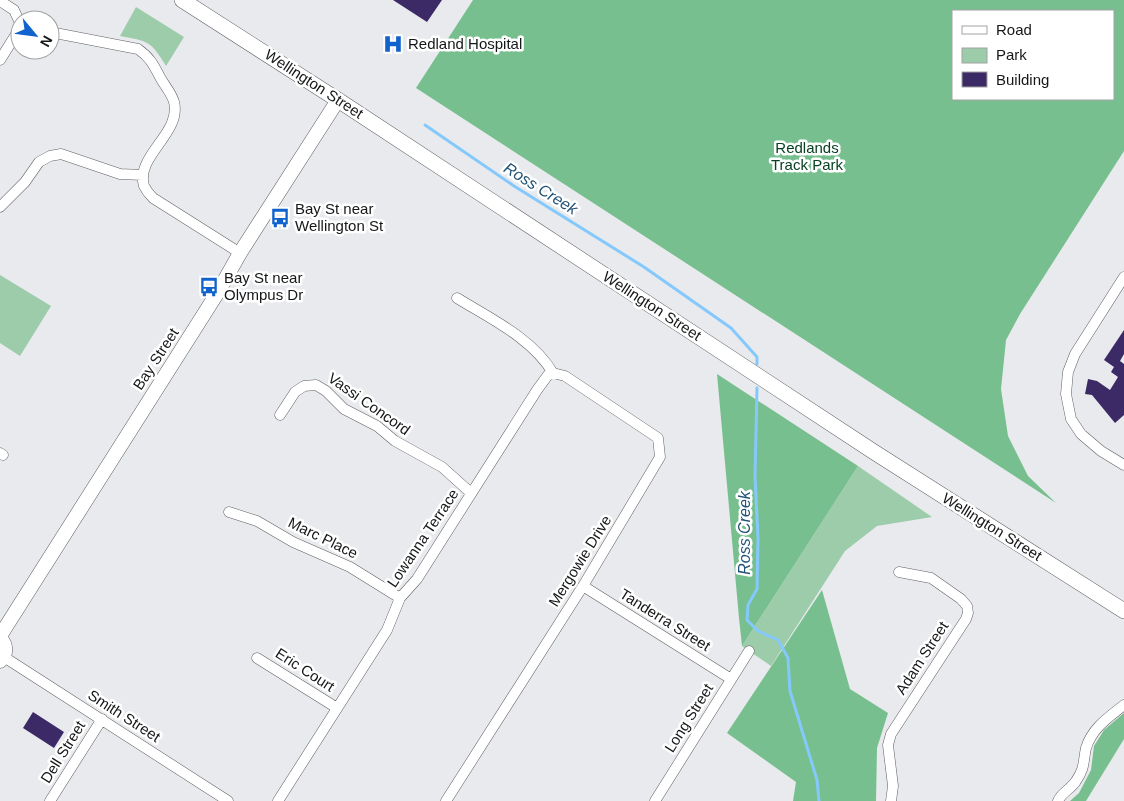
<svg xmlns="http://www.w3.org/2000/svg" width="1124" height="801" viewBox="0 0 1124 801" font-family="Arial,sans-serif">
	<style>
		.green { fill: #9dccab }
		.forest { fill: #78bf8f; fill-rule: evenodd }
		.lines { fill: none; stroke-linecap: round; stroke-linejoin: round }
		.stream { stroke: #85c9fc; stroke-width: 3 }
		.building { fill: #3c2a66 }
		.street-casing { stroke: #5e6062; stroke-width: 11 }
		.secondary-casing { stroke: #5e6062; stroke-width: 15 }
		.primary-casing { stroke: #5e6062; stroke-width: 16 }
		.street { stroke: #fff; stroke-width: 10 }
		.secondary { stroke: #fff; stroke-width: 14 }
		.primary { stroke: #fff; stroke-width: 15 }
		.labels { text-anchor: middle; stroke-width: 5; stroke-linejoin: round; paint-order: stroke }
		.poi-label { font-size: 15px; fill: #151617; stroke: #fff; text-anchor: start }
		.street-label { font-size: 15px; fill: #151617; stroke: #fff }
		.park-label { font-size: 15px; fill: #074122; stroke: #fff }
		.water-label { font-size: 16px; font-style: italic; fill: #225376; stroke: #fff }
	</style>
	<rect width="100%" height="100%" fill="#e8eaed"/>
	<path class="green" d="M 136,7 L 184,37 L 166,66 C 151,41 148,41 120,36 Z
		M 0,275 L 51,306 L 20,356 L 0,343 Z
		M 858,466 L 932,517 L 877,526 L 845,551 L 771,666 L 742,646 Z"/>
	<path class="forest" d="M 473,0 L 1124,0 L 1124,151 L 1020,314 L 1006,340 L 1001,389 L 1008,436 L 1028,476 L 1056,503 L 416,88 ZM 1113,11 L 1113,99 L 953,99 L 953,11 Z
		M 717,374 L 858,466 L 742,646 L 739,618 Z
		M 822,590 L 850,689 L 888,713 L 877,748 L 876,801 L 793,801 L 796,782 L 727,733 Z
		M 1124,713 L 1124,739 L 1086,801 L 1070,801 L 1079,793 L 1091,770 L 1094,746 L 1104,730 Z"/>
	<g class="lines">
		<path class="stream" d="M 425,125 L 514,186 L 644,267 L 731,328 L 757,357 L 757,364
			M 757,388 L 755,476 L 758,538 L 757,589 L 748,605 L 747,620 L 758,631 L 778,640 L 788,658 L 790,691 L 817,780 L 819,801"/>
	</g>
	<path class="building" d="M 393,0 L 442,0 L 427,22 Z
		M 1124,330 L 1124,354 L 1120,361 L 1124,364 L 1124,415 L 1115,423 L 1092,395 L 1085,394 L 1088,379 L 1097,381 L 1110,390 L 1118,377 L 1111,372 L 1114,367 L 1104,360 Z
		M 33,712 L 64,732 L 54,748 L 23,728 Z"/>
	<g class="lines">
		<defs>
			<path id="street" d="M 0,1 L 14,10 L 20,23
				M 50,32 L 138,49 C 151,58 154,66 161,79 C 165,86 172,94 174,102 C 182,133 135,156 144,186 C 146,190 150,195 153,198 L 240,253
				M 0,60 L 20,28
				M 0,207 L 25,182 L 39,162 L 50,156 L 61,154 L 120,174 L 143,175
				M 1124,277 L 1075,354 L 1068,372 L 1066,394 L 1071,419 L 1081,434 L 1101,451 L 1124,465
				M 457,298 C 491,319 532,338 553,373
				M 280,415 L 295,392 L 304,386 L 316,385 L 326,391 L 344,409 L 377,426 L 395,441 L 442,467 L 471,493
				M 0,453 L 3,455
				M 229,512 L 257,521 L 293,542 L 350,567 L 400,598
				M 583,586 L 731,679
				M 4,657 L 228,801
				M 257,658 L 337,708
				M 50,801 L 102,719
				M 278,801 L 387,630 L 400,598 L 417,579 L 537,390 L 548,375 L 553,373
				M 446,801 L 583,586 L 660,457 L 658,438 L 565,376 L 553,373
				M 655,801 L 749,651
				M 891,801 L 893,786 L 888,745 L 891,734 L 966,619 L 968,613 L 967,606 L 961,599 L 931,578 L 899,572
				M 1058,801 C 1061,793 1071,789 1076,781 C 1085,768 1083,762 1086,748 C 1092,728 1109,717 1124,705"/>
			<path id="secondary" d="M 0,636 L 218,292 L 240,253 L 338,100
				M 0,638 C 7,645 7,654 0,661"/>
			<path id="primary" d="M 182,0 L 338,100 L 874,452 L 1124,611"/>
		</defs>
		<use href="#street" class="street-casing"/>
		<use href="#secondary" class="secondary-casing"/>
		<use href="#primary" class="primary-casing"/>
		<use href="#street" class="street"/>
		<use href="#secondary" class="secondary"/>
		<use href="#primary" class="primary"/>
	</g>
	<defs>
		<symbol id="hospital-bare" viewBox="-9 -9 18 18"><path d="M-5-5h3v3.5h4V-5h3V5h-3V1.5h-4V5h-3Z" fill="#1062cc" stroke="#fff" stroke-width="2.5" paint-order="stroke"/></symbol>
		<symbol id="bus-bare" viewBox="-9 -9 18 18"><path d="M-5-6H5V4H4V6H2V4H-2V6H-4V4H-5ZM-3.5-4V0h7V-4ZM-3.5 1.2v1.5H-2V1.2ZM2 1.2v1.5H3.5V1.2Z" fill="#1062cc" stroke="#fff" stroke-width="2.5" paint-order="stroke"/></symbol>
	</defs>
	<g fill-rule="evenodd">
		<use href="#hospital-bare" x="379" y="30" width="28" height="28"/>
		<use href="#bus-bare" x="266" y="204" width="28" height="28"/>
		<use href="#bus-bare" x="195" y="273" width="28" height="28"/>
	</g>
	<g class="labels">
		<g class="poi-label">
			<text x="408" y="49">Redland Hospital</text>
			<text x="295" y="214">Bay St near<tspan x="295" dy="17">Wellington St</tspan></text>
			<text x="224" y="283">Bay St near<tspan x="224" dy="17">Olympus Dr</tspan></text>
		</g>
		<g class="street-label">
			<text transform="translate(314 84) rotate(33)" y="5">Wellington Street</text>
			<text transform="translate(652 306) rotate(33)" y="5">Wellington Street</text>
			<text transform="translate(156 359) rotate(-57)" y="5">Bay Street</text>
			<text transform="translate(369 404) rotate(35)" y="5">Vassi Concord</text>
			<text transform="translate(992 527) rotate(32)" y="5">Wellington Street</text>
			<text transform="translate(323 538) rotate(26)" y="5">Marc Place</text>
			<text transform="translate(423 538) rotate(-56)" y="5">Lowanna Terrace</text>
			<text transform="translate(580 561) rotate(-58)" y="5">Mergowie Drive</text>
			<text transform="translate(665 620) rotate(32)" y="5">Tanderra Street</text>
			<text transform="translate(922 658) rotate(-57)" y="5">Adam Street</text>
			<text transform="translate(305 670) rotate(33)" y="5">Eric Court</text>
			<text transform="translate(124 716) rotate(33)" y="5">Smith Street</text>
			<text transform="translate(689 718) rotate(-58)" y="5">Long Street</text>
			<text transform="translate(63 752) rotate(-58)" y="5">Dell Street</text>
		</g>
		<g class="park-label">
			<text x="807" y="153">Redlands<tspan x="807" dy="17">Track Park</tspan></text>
		</g>
		<g class="water-label">
			<text transform="translate(541 188) rotate(32)" y="6">Ross Creek</text>
			<text transform="translate(744 533) rotate(-90)" y="6">Ross Creek</text>
		</g>
	</g>
	<rect x="952" y="10" width="162" height="90" fill="#ffffff" stroke="#a1a2a2"/>
	<rect x="962" y="26" width="25" height="8" fill="#ffffff" stroke="#a1a2a2"/>
	<text x="996" y="35" font-size="15" fill="#151617">Road</text>
	<rect x="962" y="48" width="25" height="15" fill="#9dccab" stroke="#a1a2a2"/>
	<text x="996" y="60" font-size="15" fill="#151617">Park</text>
	<rect x="962" y="72" width="25" height="15" fill="#3c2a66" stroke="#a1a2a2"/>
	<text x="996" y="85" font-size="15" fill="#151617">Building</text>
	<g transform="translate(35 35) rotate(119)"><circle r="24" fill="#ffffff" stroke="#a1a2a2"/>
	<path d="M0-4L9 19L0 12L-9 19Z" fill="#1062cc"/>
	<text y="-8" font-size="14" font-weight="bold" text-anchor="middle" fill="#151617">N</text>
	</g>
</svg>
